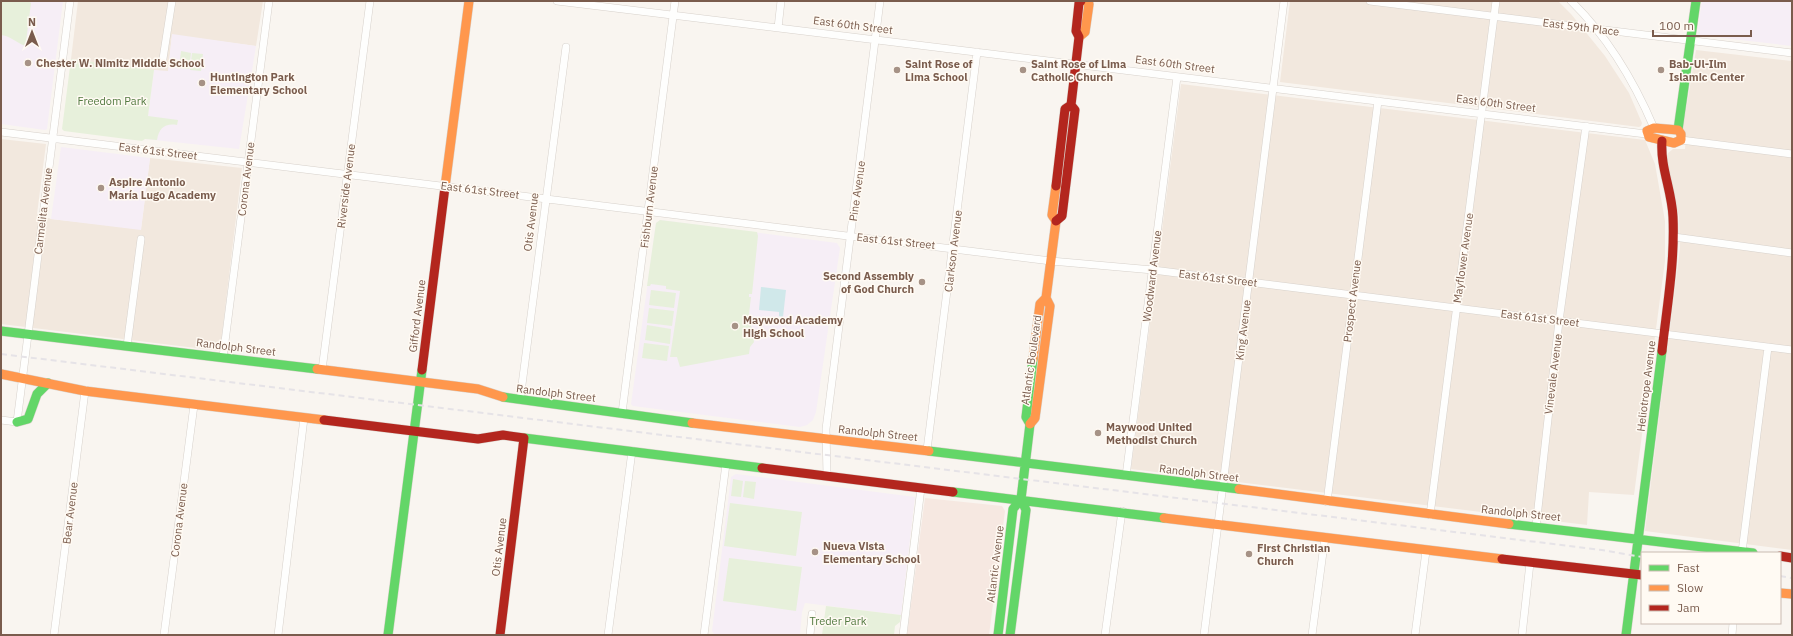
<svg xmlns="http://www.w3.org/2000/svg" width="1793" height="636" viewBox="0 0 1793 636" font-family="'IBM Plex Sans',sans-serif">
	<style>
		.residential { fill: #f2e8de }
		.commercial { fill: #f6e8e1 }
		.education { fill: #f6eef6 }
		.green { fill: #e7f0db }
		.water { fill: #d0e8ea }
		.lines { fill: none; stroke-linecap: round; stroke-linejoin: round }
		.street-casing { stroke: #d7d1cb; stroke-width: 8 }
		.fast-casing { stroke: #d9d2cb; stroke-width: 10 }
		.slow-casing { stroke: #d9d2cb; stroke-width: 10 }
		.jam-casing { stroke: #d9d2cb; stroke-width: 10 }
		.street { stroke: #fefefd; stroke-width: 7 }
		.fast { stroke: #63d668; stroke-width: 9 }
		.slow { stroke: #ff974d; stroke-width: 9 }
		.jam { stroke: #b3261e; stroke-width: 9 }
		.rail { stroke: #e6e3e7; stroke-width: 2; stroke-dasharray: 6 4; stroke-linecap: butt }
		.poi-dot { fill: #a69286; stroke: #fffaf3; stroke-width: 1.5 }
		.labels { text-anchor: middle; stroke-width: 3; stroke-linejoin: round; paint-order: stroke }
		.street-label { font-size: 11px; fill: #7a5c4d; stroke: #fffaf3 }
		.poi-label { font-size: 11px; font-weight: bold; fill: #7a5c4d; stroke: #fffaf3; text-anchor: start }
		.park-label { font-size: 11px; fill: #537a41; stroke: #fffaf3 }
	</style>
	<rect width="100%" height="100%" fill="#f9f5f0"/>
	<path class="residential" d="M 78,1 L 263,1 L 256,46 L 172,35 L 168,72 L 71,59 Z
		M 1290,1 L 1558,1 L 1571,14 L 1605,56 L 1629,93 L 1642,123 L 1641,126 L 1639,127 L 1280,82 Z
		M 1696,50 L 1792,61 L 1792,550 L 1645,531 L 1680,248 L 1679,217 L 1667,158 L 1668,153 L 1673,149 L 1685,149 L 1686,136 L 1683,128 Z
		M 1181,84 L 1645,140 L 1655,164 L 1665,221 L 1665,261 L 1634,495 L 1589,492 L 1587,525 L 1131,469 Z
		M 1,139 L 46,144 L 37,214 L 51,219 L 141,229 L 150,158 L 242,168 L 220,351 L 1,324 Z"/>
	<path class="commercial" d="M 925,498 L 1002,506 L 1005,511 L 989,635 L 907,635 Z"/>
	<path class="education" d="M 1,1 L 63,1 L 47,129 L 45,130 L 1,124 Z
		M 1702,1 L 1792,1 L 1792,46 L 1697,35 Z
		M 172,34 L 256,46 L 239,149 L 145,139 L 154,70 L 168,71 Z
		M 61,147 L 150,158 L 141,230 L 51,219 Z
		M 660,220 L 837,243 L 840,248 L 816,412 L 813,420 L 807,425 L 800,427 L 633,406 L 631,404 L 656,223 Z
		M 736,474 L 915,497 L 901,615 L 805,603 L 802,612 L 800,635 L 715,635 L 712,631 L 731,477 Z"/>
	<path class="green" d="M 1,1 L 28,1 L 31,3 L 26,42 L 27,46 C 18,45 12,36 1,35 Z
		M 181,51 L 191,53 L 189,69 L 179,68 Z
		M 192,53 L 203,54 L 201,71 L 190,70 Z
		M 71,59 L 154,70 L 148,116 L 178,120 L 177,125 C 165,123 159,128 157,140 L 145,139 L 142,141 L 64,131 L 62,129 Z
		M 660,220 L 757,232 L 758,236 L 752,294 L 749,294 L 749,297 L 751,297 L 749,314 L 754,342 L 750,347 L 749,354 L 680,367 L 677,357 L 670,357 L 680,291 L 666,289 L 666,286 L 651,284 L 650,286 L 647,286 L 656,223 Z
		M 651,290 L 676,293 L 674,308 L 649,305 Z
		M 649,308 L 674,311 L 672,326 L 647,323 Z
		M 647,325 L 671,329 L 670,344 L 645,340 Z
		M 644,343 L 669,346 L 667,361 L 642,358 Z
		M 733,479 L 743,481 L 741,497 L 731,496 Z
		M 745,481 L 756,482 L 754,499 L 743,497 Z
		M 730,503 L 802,512 L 796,556 L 724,546 Z
		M 729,558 L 802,567 L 796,611 L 723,601 Z
		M 826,606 L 901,615 L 900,622 L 895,626 L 894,635 L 822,635 Z"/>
	<path class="water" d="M 761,287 L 786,290 L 783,317 L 779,316 L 779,312 L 759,310 Z"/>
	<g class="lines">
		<defs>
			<path id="street" d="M 557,1 L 1646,134
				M 1370,1 L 1792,53
				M 1571,1 C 1608,37 1634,81 1654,128
				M 778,28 L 781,1
				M 162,65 L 172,1
				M 1,132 L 1051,261 L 1153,270 L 1792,350
				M 1681,140 L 1792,154
				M 1674,237 L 1792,253
				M 127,346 L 141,239
				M 223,357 L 269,1
				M 322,370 L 370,1
				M 520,400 L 566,47
				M 622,413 L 675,1
				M 1,420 L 17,422 L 70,1
				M 927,450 L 977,52
				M 827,476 L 826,429 L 880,1
				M 1126,476 L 1177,77
				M 1327,502 L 1378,101
				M 1430,515 L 1496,1
				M 1536,526 L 1559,321 L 1586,126
				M 1742,552 L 1768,347
				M 54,635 L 85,391
				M 164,635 L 194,405
				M 278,635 L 304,418
				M 608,635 L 632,451
				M 704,635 L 726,464
				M 810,635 L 812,614
				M 903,635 L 921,488
				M 1105,635 L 1122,511
				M 1204,635 L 1284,1
				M 1312,635 L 1325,537
				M 1415,635 L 1426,551
				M 1522,635 L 1530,563
				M 1732,635 L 1733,623"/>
			<path id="fast" d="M 1678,130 L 1696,1
				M 1,331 L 317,369
				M 503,397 L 692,423
				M 17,422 L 28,419 L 37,394 L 48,383
				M 524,438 L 762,468
				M 929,451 L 1239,489
				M 953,492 L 1164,518
				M 1509,524 L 1753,553
				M 388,635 L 422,370
				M 998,635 L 1013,509 L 1021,499 L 1030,424 L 1026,417 L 1033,359
				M 1010,635 L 1026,510 L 1021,499
				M 1626,635 L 1662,351"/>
			<path id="slow" d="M 1079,37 L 1085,32 L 1089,4 L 1086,1
				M 1654,128 L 1678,130 L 1681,134 L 1681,140 L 1674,143 L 1649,137 L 1647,131 Z
				M 445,187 L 469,1
				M 1033,359 L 1040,304 L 1046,298 L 1056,221 L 1052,215 L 1056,186
				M 317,369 L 478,389 L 503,397
				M 1,374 L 85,391 L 324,420
				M 692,423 L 929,451
				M 1030,424 L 1035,418 L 1050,306 L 1046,298
				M 1239,489 L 1509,524
				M 1164,518 L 1502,559
				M 1780,593 L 1792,594"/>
			<path id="jam" d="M 1056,186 L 1065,109 L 1071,105
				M 1056,221 L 1062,216 L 1075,110 L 1071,105 L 1079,37 L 1076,31 L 1079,3 L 1081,1
				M 1662,351 C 1667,306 1675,262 1673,217 C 1672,191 1660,167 1662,141
				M 422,370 L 445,187
				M 324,420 L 478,439 L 503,435 L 524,438
				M 762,468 L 953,492
				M 1780,556 L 1792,558
				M 1502,559 L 1642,575
				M 500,635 L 524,438"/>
		</defs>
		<use href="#street" class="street-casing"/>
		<use href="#fast" class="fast-casing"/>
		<use href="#slow" class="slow-casing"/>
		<use href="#jam" class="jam-casing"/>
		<use href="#street" class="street"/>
		<use href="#fast" class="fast"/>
		<use href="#slow" class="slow"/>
		<use href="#jam" class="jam"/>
		<path class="rail" d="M 1,354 L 1602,550 L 1642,557
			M 1780,576 L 1792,578"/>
	</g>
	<g class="poi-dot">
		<circle cx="28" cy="63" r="4"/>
		<circle cx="897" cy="70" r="4"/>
		<circle cx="1023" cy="70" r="4"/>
		<circle cx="1661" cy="70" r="4"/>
		<circle cx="202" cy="83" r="4"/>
		<circle cx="101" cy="188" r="4"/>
		<circle cx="922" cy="282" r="4"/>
		<circle cx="735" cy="326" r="4"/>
		<circle cx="1098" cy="433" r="4"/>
		<circle cx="815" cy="552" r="4"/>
		<circle cx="1249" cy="554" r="4"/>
	</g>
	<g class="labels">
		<g class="street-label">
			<text transform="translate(853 25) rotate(7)" y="4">East 60th Street</text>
			<text transform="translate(1581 27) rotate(7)" y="4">East 59th Place</text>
			<text transform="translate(1175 64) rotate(7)" y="4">East 60th Street</text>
			<text transform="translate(1496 103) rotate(7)" y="4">East 60th Street</text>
			<text transform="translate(158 151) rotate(7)" y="4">East 61st Street</text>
			<text transform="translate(246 179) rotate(-83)" y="4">Corona Avenue</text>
			<text transform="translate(346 186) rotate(-83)" y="4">Riverside Avenue</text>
			<text transform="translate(480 190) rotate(7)" y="4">East 61st Street</text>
			<text transform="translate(857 191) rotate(-82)" y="4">Pine Avenue</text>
			<text transform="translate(649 207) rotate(-83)" y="4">Fishburn Avenue</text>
			<text transform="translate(43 211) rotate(-83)" y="4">Carmelita Avenue</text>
			<text transform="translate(531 222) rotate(-83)" y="4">Otis Avenue</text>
			<text transform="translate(896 241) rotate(6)" y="4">East 61st Street</text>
			<text transform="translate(953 251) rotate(-83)" y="4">Clarkson Avenue</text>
			<text transform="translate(1463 258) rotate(-82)" y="4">Mayflower Avenue</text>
			<text transform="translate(1152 276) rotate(-83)" y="4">Woodward Avenue</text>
			<text transform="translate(1218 278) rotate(7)" y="4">East 61st Street</text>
			<text transform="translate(1352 301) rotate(-83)" y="4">Prospect Avenue</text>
			<text transform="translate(417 316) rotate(-83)" y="4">Gifford Avenue</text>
			<text transform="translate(1540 318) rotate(7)" y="4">East 61st Street</text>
			<text transform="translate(1243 330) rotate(-83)" y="4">King Avenue</text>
			<text transform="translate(236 347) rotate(7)" y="4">Randolph Street</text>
			<text transform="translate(1031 360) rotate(-82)" y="4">Atlantic Boulevard</text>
			<text transform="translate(1553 374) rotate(-83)" y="4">Vinevale Avenue</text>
			<text transform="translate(1646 386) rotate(-83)" y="4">Heliotrope Avenue</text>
			<text transform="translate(556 393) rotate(7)" y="4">Randolph Street</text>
			<text transform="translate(878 433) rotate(6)" y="4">Randolph Street</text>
			<text transform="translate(1199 473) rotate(7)" y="4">Randolph Street</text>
			<text transform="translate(70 513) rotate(-83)" y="4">Bear Avenue</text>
			<text transform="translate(1521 513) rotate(6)" y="4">Randolph Street</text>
			<text transform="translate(179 520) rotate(-83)" y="4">Corona Avenue</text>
			<text transform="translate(499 547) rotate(-83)" y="4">Otis Avenue</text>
			<text transform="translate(995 564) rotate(-83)" y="4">Atlantic Avenue</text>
		</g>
		<g class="poi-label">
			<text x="36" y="67">Chester W. Nimitz Middle School</text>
			<text x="905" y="68">Saint Rose of<tspan x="905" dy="13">Lima School</tspan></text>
			<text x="1031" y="68">Saint Rose of Lima<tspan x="1031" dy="13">Catholic Church</tspan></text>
			<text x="1669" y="68">Bab-Ul-Ilm<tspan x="1669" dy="13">Islamic Center</tspan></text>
			<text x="210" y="81">Huntington Park<tspan x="210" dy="13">Elementary School</tspan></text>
			<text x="109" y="186">Aspire Antonio<tspan x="109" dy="13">María Lugo Academy</tspan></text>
			<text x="914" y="280" text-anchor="end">Second Assembly<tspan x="914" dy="13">of God Church</tspan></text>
			<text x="743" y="324">Maywood Academy<tspan x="743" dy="13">High School</tspan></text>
			<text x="1106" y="431">Maywood United<tspan x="1106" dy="13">Methodist Church</tspan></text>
			<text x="823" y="550">Nueva Vista<tspan x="823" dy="13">Elementary School</tspan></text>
			<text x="1257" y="552">First Christian<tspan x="1257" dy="13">Church</tspan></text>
		</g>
		<g class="park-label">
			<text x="112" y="105">Freedom Park</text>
			<text x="838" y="625">Treder Park</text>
		</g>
	</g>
	<rect width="1793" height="636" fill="none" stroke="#7a5c4d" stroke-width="4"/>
	<rect x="1641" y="552" width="140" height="72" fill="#fffaf3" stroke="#cabbb1"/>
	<rect x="1649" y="565" width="20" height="6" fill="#63d668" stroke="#cabbb1"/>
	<text x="1677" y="572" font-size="12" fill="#7a5c4d">Fast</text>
	<rect x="1649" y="585" width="20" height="6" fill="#ff974d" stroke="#cabbb1"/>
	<text x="1677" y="592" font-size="12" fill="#7a5c4d">Slow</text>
	<rect x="1649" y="605" width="20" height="6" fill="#b3261e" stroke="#cabbb1"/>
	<text x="1677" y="612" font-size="12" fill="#7a5c4d">Jam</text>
	<g transform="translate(32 32)" stroke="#fffaf3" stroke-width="3" paint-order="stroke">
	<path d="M0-3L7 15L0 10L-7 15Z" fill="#7a5c4d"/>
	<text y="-6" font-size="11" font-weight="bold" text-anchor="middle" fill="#7a5c4d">N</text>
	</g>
	<path d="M1653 30v6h98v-6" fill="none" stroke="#7a5c4d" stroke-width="2"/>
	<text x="1659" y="30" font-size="12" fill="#7a5c4d" stroke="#fffaf3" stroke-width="3" paint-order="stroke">100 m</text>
</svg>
